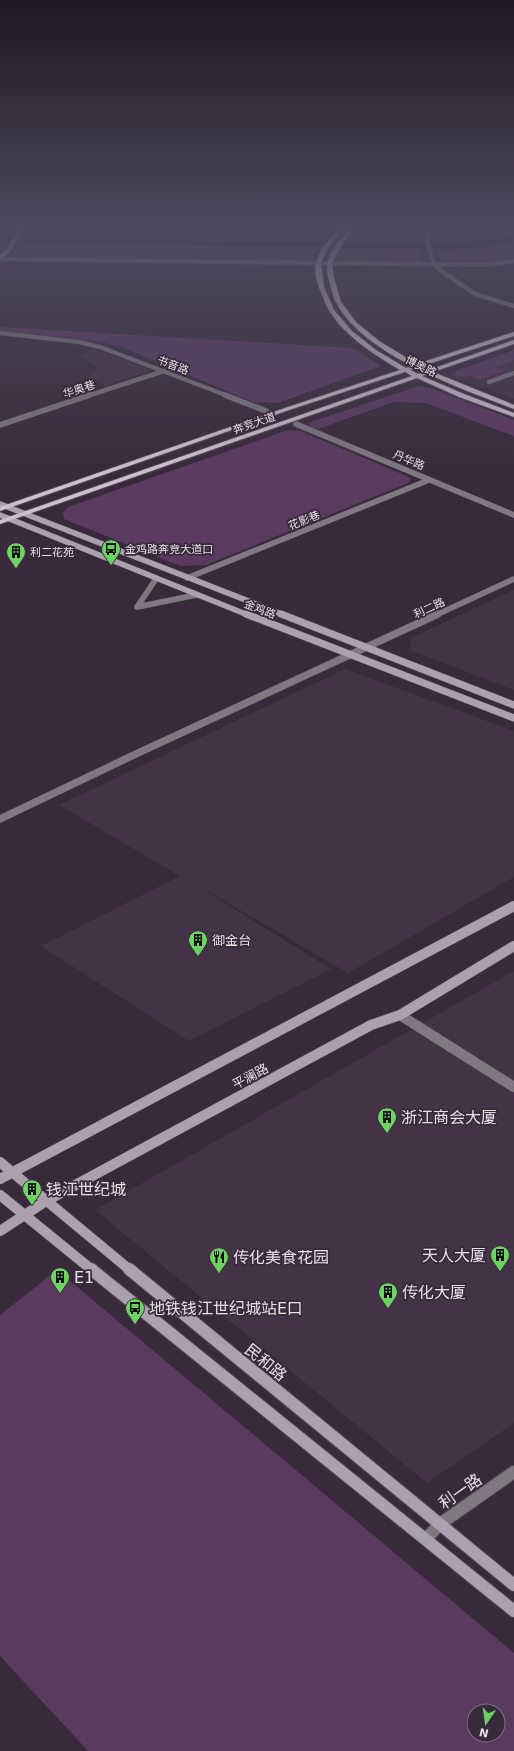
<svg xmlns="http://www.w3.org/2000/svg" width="514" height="1751" viewBox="0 0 514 1751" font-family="'DejaVu Sans','Noto Sans SC',sans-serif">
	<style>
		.built { fill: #443347 }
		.green { fill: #5b3a60; fill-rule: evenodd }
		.water { fill: #2a0231; stroke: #634468 }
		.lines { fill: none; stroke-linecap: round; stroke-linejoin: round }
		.minor-far3-casing { stroke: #544756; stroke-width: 5 }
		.minor-far2-casing { stroke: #544756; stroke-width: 6 }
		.minor-far1-casing { stroke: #544756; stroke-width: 8 }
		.minor-casing { stroke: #544756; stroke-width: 11 }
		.tertiary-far1-casing { stroke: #544756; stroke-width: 5 }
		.tertiary-casing { stroke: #544756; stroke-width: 14 }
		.secondary-far4-casing { stroke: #544756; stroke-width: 5 }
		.secondary-far3-casing { stroke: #544756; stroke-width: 6 }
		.secondary-far2-casing { stroke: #544756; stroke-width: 8 }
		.secondary-far1-casing { stroke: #544756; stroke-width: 11 }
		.secondary-casing { stroke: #544756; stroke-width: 14 }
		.primary-casing { stroke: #544756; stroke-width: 2 }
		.minor-far3 { stroke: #7f7880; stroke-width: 4 }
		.minor-far2 { stroke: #7f7880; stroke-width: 5.5 }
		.minor-far1 { stroke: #7f7880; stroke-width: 7 }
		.minor { stroke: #7f7880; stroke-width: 10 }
		.tertiary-far1 { stroke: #7f7880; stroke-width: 4 }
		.tertiary { stroke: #7f7880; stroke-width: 12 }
		.secondary-far4 { stroke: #aba0ad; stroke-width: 4 }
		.secondary-far3 { stroke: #aba0ad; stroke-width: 5.5 }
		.secondary-far2 { stroke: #aba0ad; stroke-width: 7 }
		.secondary-far1 { stroke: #aba0ad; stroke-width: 10 }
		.secondary { stroke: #aba0ad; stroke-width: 12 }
		.primary { fill: #cebfd0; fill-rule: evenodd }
		.labels { text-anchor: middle; stroke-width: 3.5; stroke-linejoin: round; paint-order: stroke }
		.far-street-label { font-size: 11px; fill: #e7dee8; stroke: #382a3a }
		.far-poi-label { font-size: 11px; fill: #e7dee8; stroke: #382a3a; text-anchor: start }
		.poi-label { font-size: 13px; fill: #e7dee8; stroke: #382a3a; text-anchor: start }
		.street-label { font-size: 13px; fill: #e7dee8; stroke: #382a3a }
		.near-poi-label { font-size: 16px; fill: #e7dee8; stroke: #382a3a; text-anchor: start }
		.near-street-label { font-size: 16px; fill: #e7dee8; stroke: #382a3a }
	</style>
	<rect width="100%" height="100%" fill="#382a3a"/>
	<path class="built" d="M 96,349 L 109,354 L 151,371 L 105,386 L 88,378 L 99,367 L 76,356 Z
		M 514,351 L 514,399 L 463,381 L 452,376 L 452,372 Z
		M 514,590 L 514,690 L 410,650 L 411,638 Z
		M 345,669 L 514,731 L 514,877 L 348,973 L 188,880 L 331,969 L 189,1041 L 41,946 L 180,876 L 59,805 Z
		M 514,971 L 514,1423 L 427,1483 L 95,1210 Z"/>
	<path class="green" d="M 359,228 L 372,228 L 361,240 L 349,240 Z
		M 514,242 L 514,259 L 483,263 L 441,262 L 438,250 L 483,248 Z
		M 18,243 L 319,248 L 311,261 L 10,256 Z
		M 342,248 L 420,250 L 422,262 L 336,262 Z
		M 0,327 L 353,348 L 381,366 L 278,403 L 253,402 L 122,347 L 96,341 L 65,337 L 0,331 Z
		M 514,350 L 514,360 L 495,367 L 505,371 L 478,380 L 471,376 L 461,377 L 455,374 L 456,371 Z
		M 419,386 L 433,389 L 514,420 L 514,436 L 426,403 L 394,402 L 318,429 L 311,427 L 308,423 Z
		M 288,430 L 300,431 L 407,476 L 411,479 L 408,483 L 206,565 L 180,566 L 64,519 L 63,513 L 68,507 Z
		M 57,1270 L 514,1653 L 514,1751 L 88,1751 L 0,1656 L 0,1315 ZM 474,1711 L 498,1711 L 498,1735 L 474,1735 Z"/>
	<path class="water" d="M 514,235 L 514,242 L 483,248 L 452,250 L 0,242 L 0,237 L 450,244 Z"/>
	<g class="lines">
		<defs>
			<path id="minor-far3" d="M 0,333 L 79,342 L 100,347 L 228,396
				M 489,382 L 514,373
				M 87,396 L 164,371"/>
			<path id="minor-far2" d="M 225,395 L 266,411
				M 296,424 L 514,515
				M 0,425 L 90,395
				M 187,578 L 429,480
				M 137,607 L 196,595
				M 137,607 L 156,579
				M 436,615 L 514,579"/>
			<path id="minor-far1" d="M 0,819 L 138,753 L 438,614"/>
			<path id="minor" d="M 400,1015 L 514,1087"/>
			<path id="tertiary-far1" d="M 433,228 L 427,242 L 434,264 L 440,270 L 475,294 L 514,306
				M 0,259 L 486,265 L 514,261"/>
			<path id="tertiary" d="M 426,1539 L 440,1524 L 514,1472"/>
			<path id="secondary-far4" d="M 0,257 L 8,251 L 22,228"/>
			<path id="secondary-far3" d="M 0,504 L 284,615
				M 0,515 L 248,615"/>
			<path id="secondary-far2" d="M 246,614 L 514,718
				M 281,614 L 514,705"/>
			<path id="secondary-far1" d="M 0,1162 L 130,1270
				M 0,1179 L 514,906
				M 0,1195 L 92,1270
				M 0,1231 L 46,1201 L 371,1025 L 400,1015 L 514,946"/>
			<path id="secondary" d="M 91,1269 L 514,1611
				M 129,1269 L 514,1585"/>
			<path id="primary" d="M 340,228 L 344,228 L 328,248 L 321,263 L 324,287 L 334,310 L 352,331 L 376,350 L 406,368 L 412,366 C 385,352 349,329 336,302 C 333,297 332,290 330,284 C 328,278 326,270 328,263 C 330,249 342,238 351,228 L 355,228 L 339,249 L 332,263 L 334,278 L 341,302 L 356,322 L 379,341 L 417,364 L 514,332 L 514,336 L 422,366 L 429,370 L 514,340 L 514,344 L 433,372 L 514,405 L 514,409 L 462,389 L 428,374 L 422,376 L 464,394 L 514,413 L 514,417 L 459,397 L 417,378 L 0,524 L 0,520 L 412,376 L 405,372 L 292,409 L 0,511 L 0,507 L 288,407 L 400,370 C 374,354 347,338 330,312 C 326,306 324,299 321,292 C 317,284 314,272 316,263 C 319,249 331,238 340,228 ZM 417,368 L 424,372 L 418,374 L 410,370 Z"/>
		</defs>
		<use href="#minor-far3" class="minor-far3-casing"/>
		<use href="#minor-far2" class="minor-far2-casing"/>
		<use href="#minor-far1" class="minor-far1-casing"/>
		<use href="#minor" class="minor-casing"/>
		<use href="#tertiary-far1" class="tertiary-far1-casing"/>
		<use href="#tertiary" class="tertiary-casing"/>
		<use href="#secondary-far4" class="secondary-far4-casing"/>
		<use href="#secondary-far3" class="secondary-far3-casing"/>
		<use href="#secondary-far2" class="secondary-far2-casing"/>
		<use href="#secondary-far1" class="secondary-far1-casing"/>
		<use href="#secondary" class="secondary-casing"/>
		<use href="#primary" class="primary-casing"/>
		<use href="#minor-far3" class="minor-far3"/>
		<use href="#minor-far2" class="minor-far2"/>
		<use href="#minor-far1" class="minor-far1"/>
		<use href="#minor" class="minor"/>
		<use href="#tertiary-far1" class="tertiary-far1"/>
		<use href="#tertiary" class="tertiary"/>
		<use href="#secondary-far4" class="secondary-far4"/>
		<use href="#secondary-far3" class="secondary-far3"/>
		<use href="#secondary-far2" class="secondary-far2"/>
		<use href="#secondary-far1" class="secondary-far1"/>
		<use href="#secondary" class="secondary"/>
		<use href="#primary" class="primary"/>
	</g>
	<linearGradient id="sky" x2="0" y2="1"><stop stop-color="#1f1720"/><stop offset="0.48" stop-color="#4d4a60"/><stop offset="1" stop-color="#4d4a60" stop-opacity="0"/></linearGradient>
	<rect width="514" height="473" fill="url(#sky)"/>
	<defs>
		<symbol id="bus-pin" viewBox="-11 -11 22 30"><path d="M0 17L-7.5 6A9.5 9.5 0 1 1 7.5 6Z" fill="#6cd362" stroke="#382a3a"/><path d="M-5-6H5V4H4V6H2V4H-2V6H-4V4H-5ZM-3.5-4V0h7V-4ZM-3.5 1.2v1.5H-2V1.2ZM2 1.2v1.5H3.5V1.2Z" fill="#111"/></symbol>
		<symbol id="building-pin" viewBox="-11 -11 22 30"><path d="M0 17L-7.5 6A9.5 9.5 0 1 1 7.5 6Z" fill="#6cd362" stroke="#382a3a"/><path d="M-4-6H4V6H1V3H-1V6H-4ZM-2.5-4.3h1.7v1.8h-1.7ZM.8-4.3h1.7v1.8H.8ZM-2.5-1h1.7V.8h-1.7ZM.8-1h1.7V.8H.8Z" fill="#111"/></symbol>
		<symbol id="restaurant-pin" viewBox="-11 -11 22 30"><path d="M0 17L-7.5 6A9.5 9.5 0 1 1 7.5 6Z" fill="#6cd362" stroke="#382a3a"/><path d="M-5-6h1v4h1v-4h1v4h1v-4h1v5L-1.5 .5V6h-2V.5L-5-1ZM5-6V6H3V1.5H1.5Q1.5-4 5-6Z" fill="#111"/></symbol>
	</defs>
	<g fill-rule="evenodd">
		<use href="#bus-pin" x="100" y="538" width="22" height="30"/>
		<use href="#building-pin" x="5" y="541" width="22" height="30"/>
		<use href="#building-pin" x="187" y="929" width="22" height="30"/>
		<use href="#building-pin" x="376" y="1106" width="22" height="30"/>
		<use href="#building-pin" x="21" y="1178" width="22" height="30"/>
		<use href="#building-pin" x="489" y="1244" width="22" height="30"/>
		<use href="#restaurant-pin" x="208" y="1246" width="22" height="30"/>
		<use href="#building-pin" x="49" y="1266" width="22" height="30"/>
		<use href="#building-pin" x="377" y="1281" width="22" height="30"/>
		<use href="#bus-pin" x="124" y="1297" width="22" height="30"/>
	</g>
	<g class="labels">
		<g class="far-street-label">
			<text transform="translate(173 365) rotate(21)" y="4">书音路</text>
			<text transform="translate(421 366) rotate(26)" y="4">博奥路</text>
			<text transform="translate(79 389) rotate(-18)" y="4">华奥巷</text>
			<text transform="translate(254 423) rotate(-19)" y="4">奔竞大道</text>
			<text transform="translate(409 460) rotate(23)" y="4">丹华路</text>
			<text transform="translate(304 520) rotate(-22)" y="4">花影巷</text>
			<text transform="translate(429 608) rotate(-25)" y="4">利二路</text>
			<text transform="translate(260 609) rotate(21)" y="4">金鸡路</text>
		</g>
		<g class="far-poi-label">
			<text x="125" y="553">金鸡路奔竞大道口</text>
			<text x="30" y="556">利二花苑</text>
		</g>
		<g class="poi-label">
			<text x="212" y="945">御金台</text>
		</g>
		<g class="street-label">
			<text transform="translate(250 1076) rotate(-28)" y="5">平澜路</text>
		</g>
		<g class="near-poi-label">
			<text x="401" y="1123">浙江商会大厦</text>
			<text x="46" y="1195">钱江世纪城</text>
			<text x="486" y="1261" text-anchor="end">天人大厦</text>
			<text x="233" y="1263">传化美食花园</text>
			<text x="74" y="1283">E1</text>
			<text x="402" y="1298">传化大厦</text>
			<text x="149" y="1314">地铁钱江世纪城站E口</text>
		</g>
		<g class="near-street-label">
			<text transform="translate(266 1362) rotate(39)" y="6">民和路</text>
			<text transform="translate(460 1491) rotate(-35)" y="6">利一路</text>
		</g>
	</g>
	<g transform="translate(486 1723) rotate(193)"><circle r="19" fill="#382a3a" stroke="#7e7280"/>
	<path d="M0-3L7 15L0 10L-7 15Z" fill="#6cd362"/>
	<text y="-6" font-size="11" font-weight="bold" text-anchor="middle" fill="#e7dee8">N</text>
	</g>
</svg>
